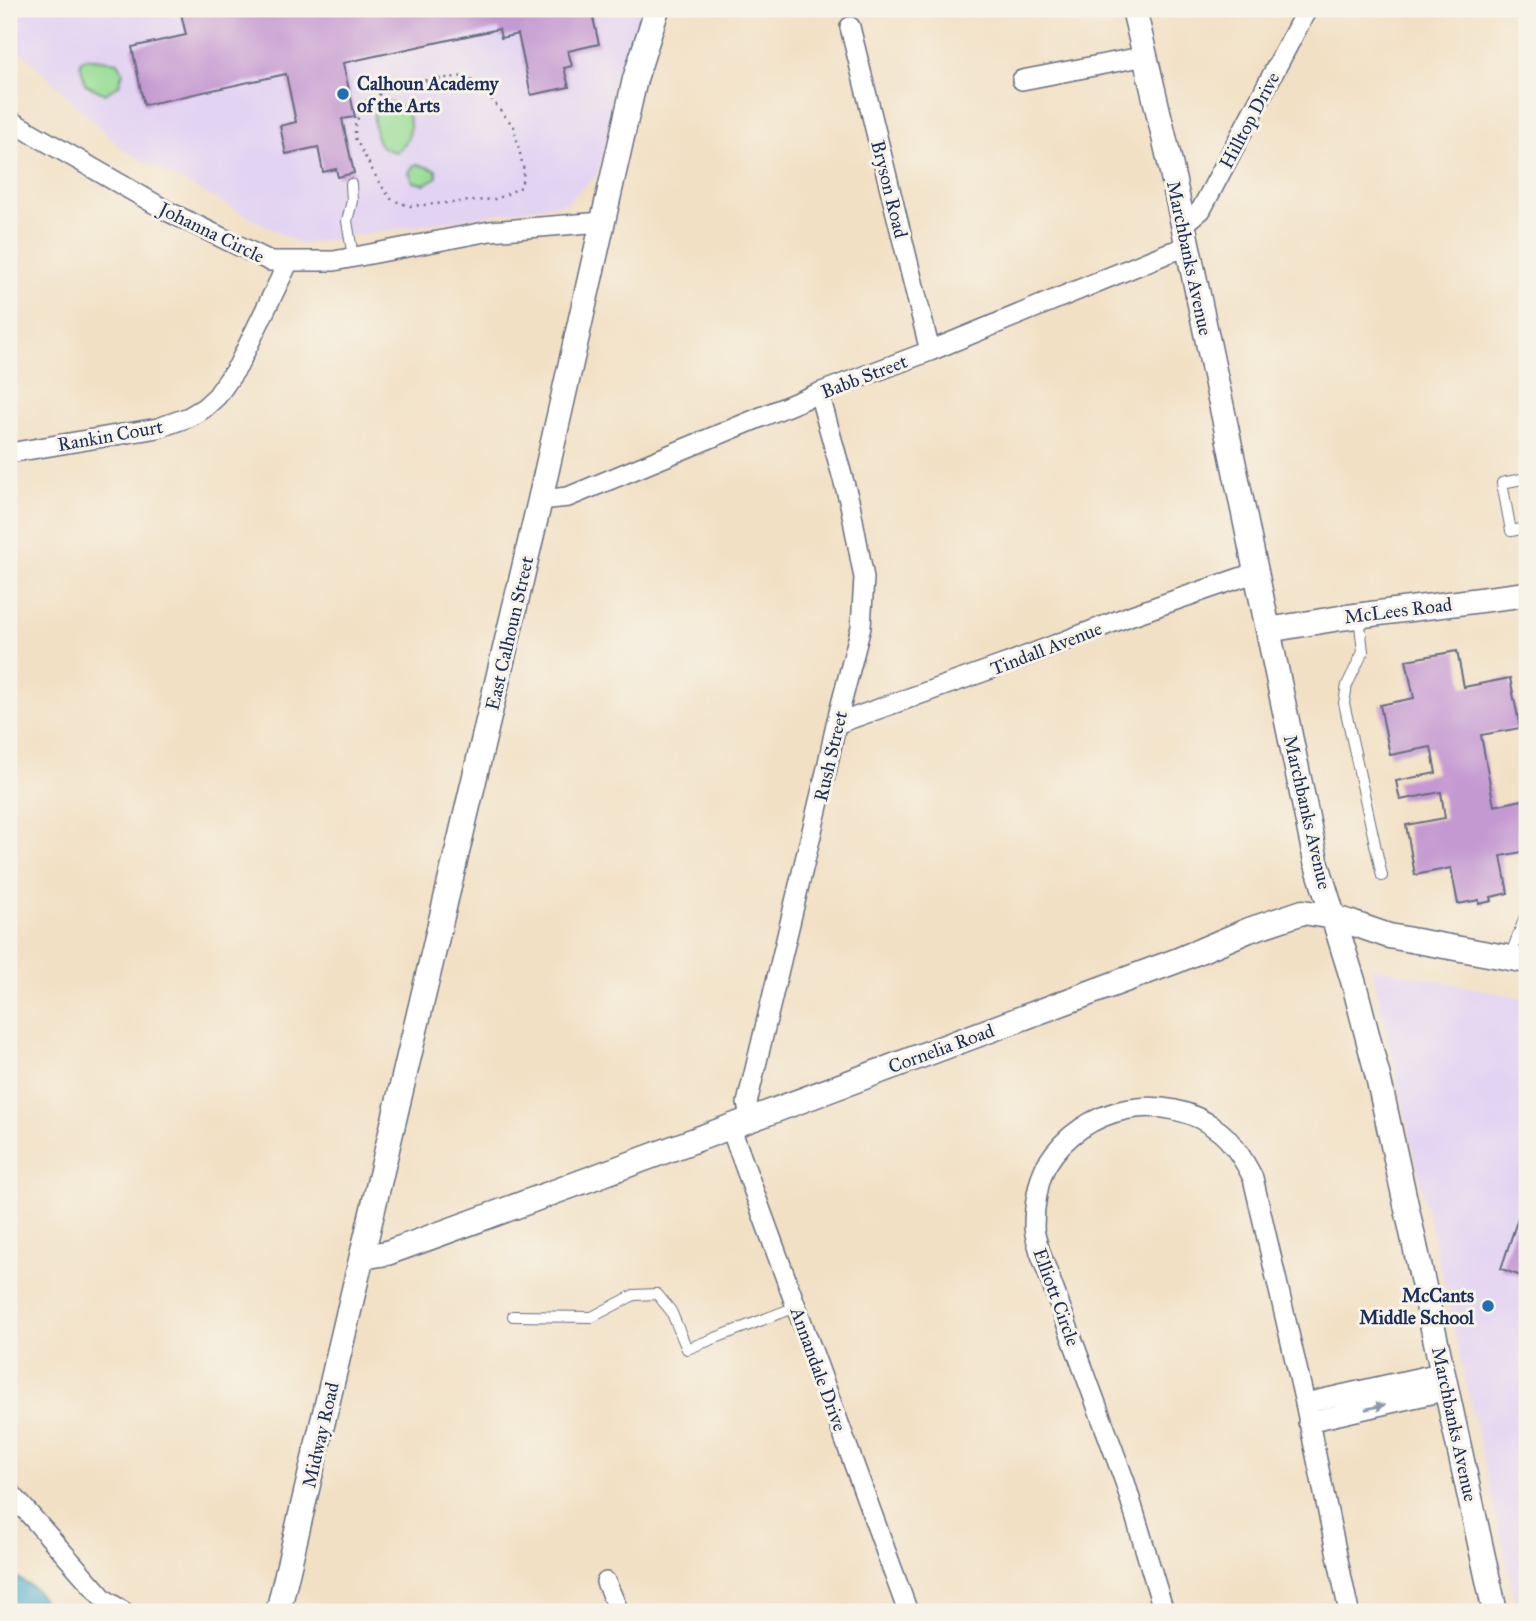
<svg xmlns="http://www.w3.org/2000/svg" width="1536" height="1621" viewBox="0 0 1536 1621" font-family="'IM FELL Great Primer',serif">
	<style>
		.built { fill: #e3d3f3 }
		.green { fill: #99dd95; stroke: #5a867a; stroke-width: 2 }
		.water { fill: #4aaac9; stroke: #326c94; stroke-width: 2 }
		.building { fill: #c498d1 }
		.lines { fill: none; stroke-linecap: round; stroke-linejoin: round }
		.service-casing { stroke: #666d82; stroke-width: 12 }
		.minor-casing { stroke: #666d82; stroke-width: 22 }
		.tertiary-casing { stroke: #666d82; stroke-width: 27 }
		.path { stroke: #666d82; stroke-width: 2.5; stroke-dasharray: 2 5; stroke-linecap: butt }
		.service { stroke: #fff; stroke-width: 10 }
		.minor { stroke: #fff; stroke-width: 19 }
		.tertiary { stroke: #fff; stroke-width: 24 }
		.oneway { fill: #8d97ae }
		.poi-dot { fill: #1f6fb2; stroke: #f7f3e8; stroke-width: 2.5 }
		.labels { text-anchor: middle; stroke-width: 6; stroke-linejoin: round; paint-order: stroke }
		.poi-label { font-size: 19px; font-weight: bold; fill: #1b2f5e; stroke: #f7f3e8; text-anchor: start }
		.street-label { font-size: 19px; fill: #1b2f5e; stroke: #f7f3e8 }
	</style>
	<rect width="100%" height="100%" fill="#f7f3e8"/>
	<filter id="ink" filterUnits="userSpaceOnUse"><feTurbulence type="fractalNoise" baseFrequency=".0143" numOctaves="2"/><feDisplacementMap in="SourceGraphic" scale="14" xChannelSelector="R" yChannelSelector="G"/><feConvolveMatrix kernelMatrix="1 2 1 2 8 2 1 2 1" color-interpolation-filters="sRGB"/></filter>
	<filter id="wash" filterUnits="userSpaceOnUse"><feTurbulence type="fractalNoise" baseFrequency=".00686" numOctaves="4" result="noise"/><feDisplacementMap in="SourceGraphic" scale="28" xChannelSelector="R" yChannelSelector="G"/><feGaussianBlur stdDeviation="1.57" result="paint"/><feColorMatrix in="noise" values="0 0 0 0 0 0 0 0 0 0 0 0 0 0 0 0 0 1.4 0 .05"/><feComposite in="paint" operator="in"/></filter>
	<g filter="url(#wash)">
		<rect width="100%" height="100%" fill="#f2e0c4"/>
		<path class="built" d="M 9,9 L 645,9 L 597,175 L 566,203 L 300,244 L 122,149 L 9,40 Z
			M 1372,967 L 1527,999 L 1527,1612 L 1518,1612 Z"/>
		<path class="green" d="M 86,58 L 118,62 L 123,71 L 119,85 L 105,94 L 85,84 L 80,62 Z
			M 387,101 C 414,106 418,137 396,152 C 392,151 388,150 384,148 C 375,143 372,117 375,107 Z
			M 417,164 L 436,170 L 437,177 L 425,184 L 413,182 L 409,172 L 413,166 Z"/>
		<path class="water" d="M 9,1572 L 36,1590 L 51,1612 L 9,1612 Z"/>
		<g id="blocks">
			<path class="building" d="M 180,9 L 591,9 L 599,44 L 568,51 L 572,66 L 564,68 L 569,87 L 531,95 L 518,34 L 501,38 L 499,29 L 343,63 L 355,117 L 342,119 L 354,173 L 338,177 L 336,169 L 323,172 L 318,147 L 286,154 L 280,126 L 296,122 L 286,74 L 144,105 L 132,47 L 186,35 Z
				M 1457,651 L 1464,687 L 1510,678 L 1520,728 L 1481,735 L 1494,806 L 1527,799 L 1527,851 L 1501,856 L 1508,893 L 1491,897 L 1492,901 L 1479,904 L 1479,900 L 1458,904 L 1451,868 L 1415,875 L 1406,825 L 1445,818 L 1441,792 L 1400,800 L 1396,781 L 1436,773 L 1431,747 L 1390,755 L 1380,705 L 1414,698 L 1406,660 Z
				M 1525,1197 L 1527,1197 L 1527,1278 L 1501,1269 Z"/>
		</g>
	</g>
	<g filter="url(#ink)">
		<use href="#blocks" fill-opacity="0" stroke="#666d82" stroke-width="2"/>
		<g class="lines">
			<defs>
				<path id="service" d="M 351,184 L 352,201 L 347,221 L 353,257
					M 1527,478 L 1502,483 L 1511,531 L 1527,528
					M 1359,616 L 1363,652 L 1347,685 L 1344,703 L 1382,876
					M 1510,957 L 1527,911
					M 513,1316 L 592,1317 L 634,1295 L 657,1294 L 671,1311 L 687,1349 L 796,1307"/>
				<path id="minor" d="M 850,27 L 930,351
					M 1022,80 L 1146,56
					M 9,120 L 169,212 L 270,261 L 334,261 L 490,231 L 602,222
					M 1183,225 L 1201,210 L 1307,9
					M 9,453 L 158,428 L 189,417 L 204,408 L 217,396 L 238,366 L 289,261
					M 540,500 L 568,497 L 819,393 L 930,351 L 1168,253 L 1187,247
					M 836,724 L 1008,663 L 1132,615 L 1257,572
					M 750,1118 L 747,1103 L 827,768 L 836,724 L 861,627 L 864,578 L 850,504 L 819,393
					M 730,1126 L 908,1612
					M 1305,1403 L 1444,1372
					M 1308,1422 L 1448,1390
					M 9,1491 L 104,1599 L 124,1612
					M 606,1582 L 619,1612
					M 1164,1612 L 1125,1482 L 1040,1252 C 1038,1244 1034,1235 1034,1226 C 1034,1208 1038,1179 1047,1164 C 1082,1106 1165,1088 1219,1131 C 1234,1143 1244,1160 1253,1178 L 1305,1403 L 1349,1612"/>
				<path id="tertiary" d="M 1134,9 L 1169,158 L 1226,427 L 1316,861 L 1354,984 L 1379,1081 L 1495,1612
					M 1268,630 L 1340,618 L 1527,594
					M 362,1257 L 387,1253 C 651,1158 913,1058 1176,961 L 1249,930 L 1303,912 L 1334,917 L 1389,936 L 1527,961
					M 278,1612 L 540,500 L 635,79 L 657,9"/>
			</defs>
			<use href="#service" class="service-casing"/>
			<use href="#minor" class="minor-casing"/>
			<use href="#tertiary" class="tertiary-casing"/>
			<path class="path" d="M 465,76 L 483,89 L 514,127 L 524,171 L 521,187 L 497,199 L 410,206 L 392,200 L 380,184 L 355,138 L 355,126 L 364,102 L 401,83 Z"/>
			<use href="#service" class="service"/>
			<use href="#minor" class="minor"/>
			<use href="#tertiary" class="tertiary"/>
		</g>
		<defs><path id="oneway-solid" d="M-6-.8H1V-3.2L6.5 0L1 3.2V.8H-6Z" transform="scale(1.75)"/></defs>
		<use class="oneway" href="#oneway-solid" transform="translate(1375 1407) rotate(-13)"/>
	</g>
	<g class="poi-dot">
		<circle cx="343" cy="94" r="7"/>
		<circle cx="1488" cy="1306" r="7"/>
	</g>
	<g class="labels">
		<g class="poi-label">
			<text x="357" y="90">Calhoun Academy<tspan x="357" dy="22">of the Arts</tspan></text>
			<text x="1474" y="1302" text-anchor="end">McCants<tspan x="1474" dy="22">Middle School</tspan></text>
		</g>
		<g class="street-label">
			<text transform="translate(1249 120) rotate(-62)" y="7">Hilltop Drive</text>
			<text transform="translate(890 189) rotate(76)" y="7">Bryson Road</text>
			<text transform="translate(212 232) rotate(26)" y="7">Johanna Circle</text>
			<text transform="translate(1190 258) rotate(78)" y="7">Marchbanks Avenue</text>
			<text transform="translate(864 376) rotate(-21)" y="7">Babb Street</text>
			<text transform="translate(110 435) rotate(-10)" y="7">Rankin Court</text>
			<text transform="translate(1398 610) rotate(-7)" y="7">McLees Road</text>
			<text transform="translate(509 633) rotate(-77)" y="7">East Calhoun Street</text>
			<text transform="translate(1046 648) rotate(-21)" y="7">Tindall Avenue</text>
			<text transform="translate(830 756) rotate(-77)" y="7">Rush Street</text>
			<text transform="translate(1308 812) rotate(77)" y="7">Marchbanks Avenue</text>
			<text transform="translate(941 1048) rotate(-20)" y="7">Cornelia Road</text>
			<text transform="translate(1057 1297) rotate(70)" y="7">Elliott Circle</text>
			<text transform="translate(819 1369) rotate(70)" y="7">Annandale Drive</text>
			<text transform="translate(1455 1424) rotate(78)" y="7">Marchbanks Avenue</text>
			<text transform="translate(320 1435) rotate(-77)" y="7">Midway Road</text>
		</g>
	</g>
	<rect width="1536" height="1621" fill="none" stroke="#f7f3e8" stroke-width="35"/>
</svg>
